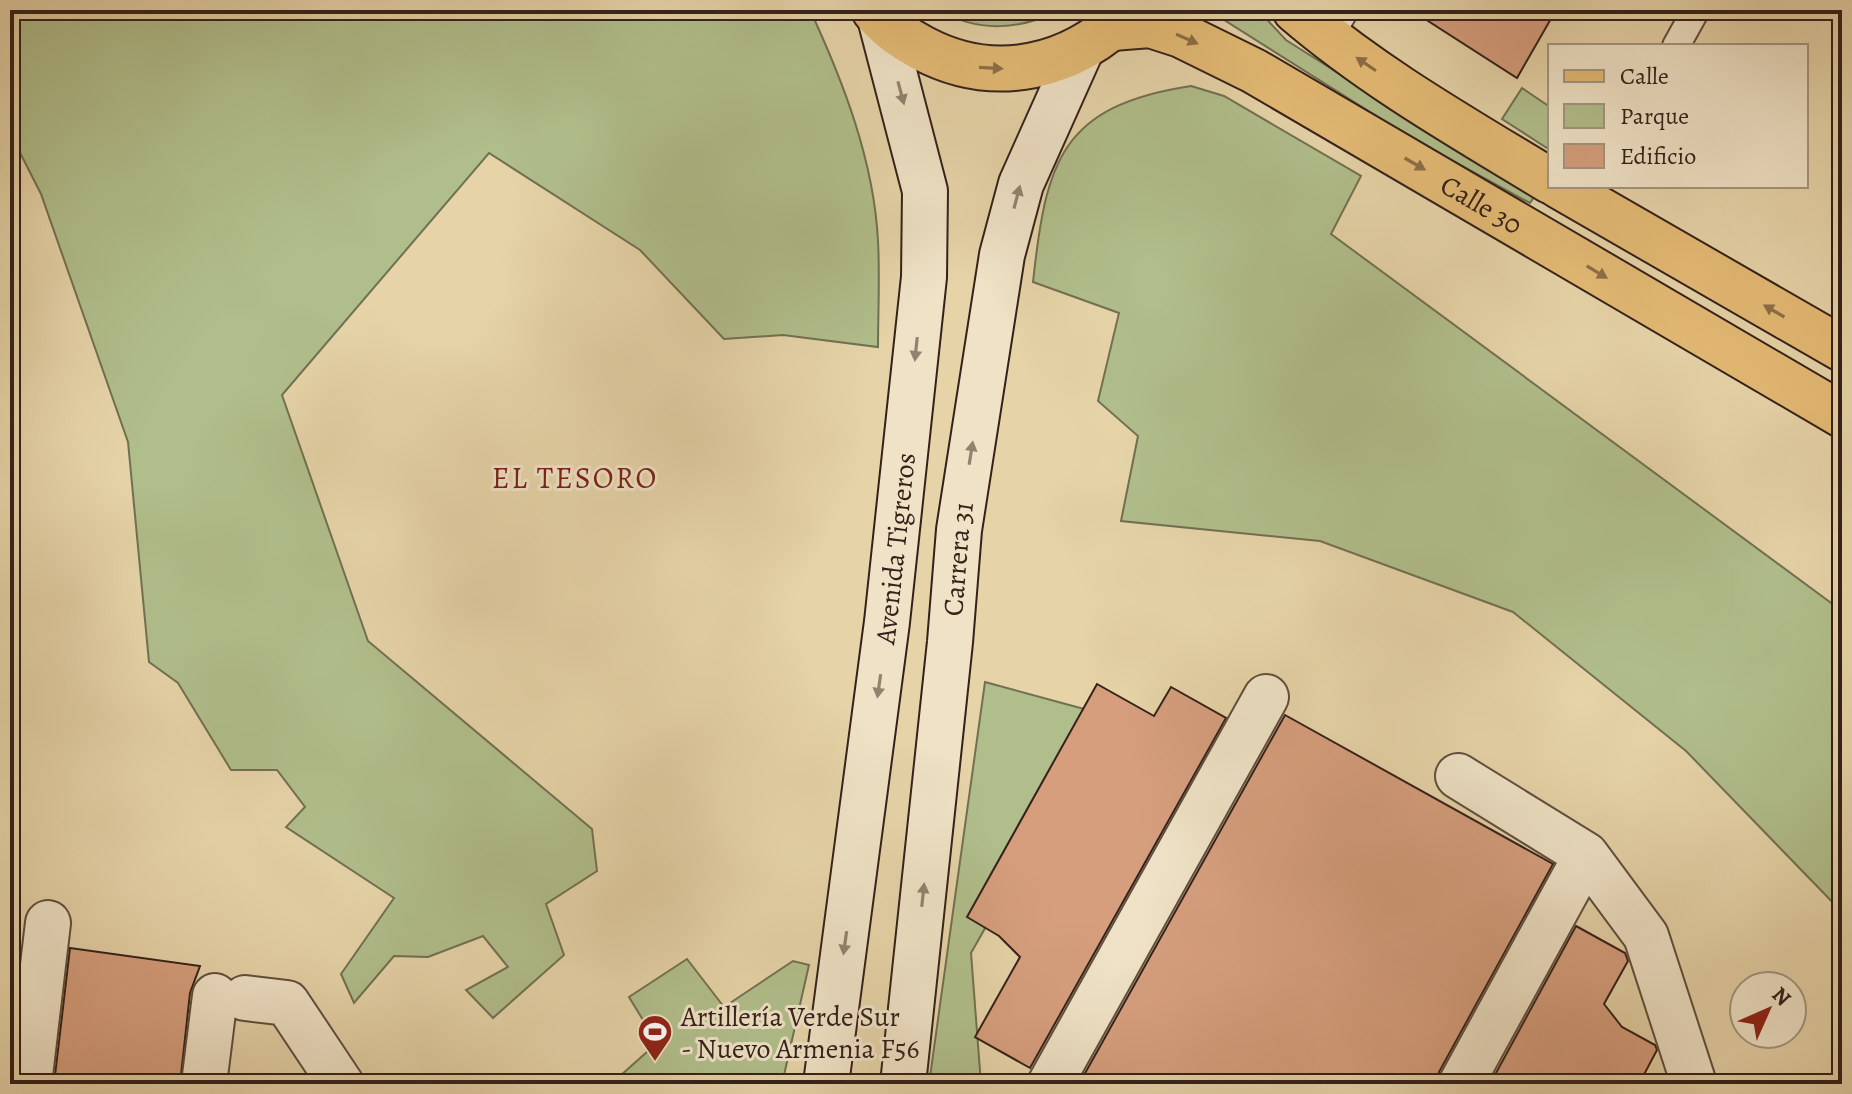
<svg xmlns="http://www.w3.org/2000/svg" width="1852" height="1094" viewBox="0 0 1852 1094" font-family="Alegreya,serif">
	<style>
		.green { fill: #b0be8b; stroke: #727052; stroke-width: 2 }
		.building { fill: #d69e7d; stroke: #34211a; stroke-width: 2 }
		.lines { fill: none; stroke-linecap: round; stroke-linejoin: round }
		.lane-casing { stroke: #604e3e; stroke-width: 30 }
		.street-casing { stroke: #604e3e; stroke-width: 48 }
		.secondary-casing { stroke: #34211a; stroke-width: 48 }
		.primary-casing { stroke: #34211a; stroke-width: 48 }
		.lane { stroke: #efe2c6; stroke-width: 26 }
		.street { stroke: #efe2c6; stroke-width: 44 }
		.secondary { stroke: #efe2c6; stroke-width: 44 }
		.primary { stroke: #e3ba74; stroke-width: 44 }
		.oneway { fill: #8c6e47 }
		.oneway2 { fill: #928270 }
		.labels { text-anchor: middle; stroke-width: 6; stroke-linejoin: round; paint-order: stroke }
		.street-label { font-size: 28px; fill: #34211a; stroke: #efe2c6 }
		.poi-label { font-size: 28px; fill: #34211a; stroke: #efe2c6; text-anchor: start }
		.neighbourhood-label { font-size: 30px; letter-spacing: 2px; fill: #7a1f14; stroke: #efe2c6 }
	</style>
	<rect width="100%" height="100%" fill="#e6d3a8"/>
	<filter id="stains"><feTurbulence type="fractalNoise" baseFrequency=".0025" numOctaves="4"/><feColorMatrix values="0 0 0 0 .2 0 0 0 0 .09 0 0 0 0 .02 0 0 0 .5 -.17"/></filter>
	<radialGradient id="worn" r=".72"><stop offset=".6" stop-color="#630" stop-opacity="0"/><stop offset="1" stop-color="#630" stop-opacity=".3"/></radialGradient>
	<path class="green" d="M 10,10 L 810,10 C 843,81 874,161 878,241 C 880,276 878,312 878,347 L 783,335 L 724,339 L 640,250 L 489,153 L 282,395 L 368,641 L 592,829 L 597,871 L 546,904 L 564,955 L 493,1018 L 466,990 L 508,967 L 483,936 L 428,957 L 394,956 L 354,1003 L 341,974 L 394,898 L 286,827 L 305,807 L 277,770 L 231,770 L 178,683 L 149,662 L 128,442 L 41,194 L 10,133 Z
		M 939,10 L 1062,10 C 1021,29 980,34 939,10 Z
		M 1189,10 L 1258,10 L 1286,40 L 1534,197 L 1530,203 L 1416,141 L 1224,20 Z
		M 1191,86 L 1224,96 L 1361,176 L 1331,234 L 1842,611 L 1842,912 L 1686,751 L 1513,612 L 1320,541 L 1121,521 L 1138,436 L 1098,401 L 1119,313 L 1033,282 C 1046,162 1060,106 1191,86 Z
		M 1522,88 L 1550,107 L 1550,150 L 1502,119 Z
		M 985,682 L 1106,715 L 971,953 L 981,1084 L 929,1084 Z
		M 687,959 L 724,1007 L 793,961 L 809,965 L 782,1084 L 611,1084 L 657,1043 L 629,997 Z"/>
	<path class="building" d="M 1411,10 L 1556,10 L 1517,78 Z
		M 1097,684 L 1154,716 L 1171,687 L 1226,718 L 1030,1068 L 975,1037 L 1020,957 L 999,936 L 967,917 Z
		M 1285,715 L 1553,864 L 1439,1072 L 1436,1084 L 1079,1084 Z
		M 1576,926 L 1625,953 L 1628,961 L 1604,1004 L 1622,1027 L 1655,1045 L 1657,1050 L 1639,1084 L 1490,1084 Z
		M 10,946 L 20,947 L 10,1032 Z
		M 70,948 L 200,966 L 190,993 L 180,1084 L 54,1084 Z"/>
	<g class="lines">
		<defs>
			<path id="lane" d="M 1329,38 L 1345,10
				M 1676,46 L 1696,10"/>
			<path id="street" d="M 1458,776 L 1586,855 L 1646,936 L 1694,1084
				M 245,998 L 287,1003 L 341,1084
				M 29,1084 L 48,923
				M 204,1084 L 215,996
				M 1050,1084 L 1266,697
				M 1461,1084 L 1577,872"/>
			<g id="secondary">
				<path id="s1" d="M 826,1084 L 887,622 L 924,277 L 925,191 L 880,18"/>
				<path id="s2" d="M 903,1084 L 950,642 L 959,530 L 1002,255 L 1021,184 L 1081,50"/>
			</g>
			<g id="primary">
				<path d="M 874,10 C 886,26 905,39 922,48 C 995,87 1074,68 1130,10"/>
				<path d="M 1295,10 C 1373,77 1463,128 1550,181"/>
				<path id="s3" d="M 1112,28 L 1150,25 L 1181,35 L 1254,71 L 1842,415"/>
				<path d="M 1559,186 L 1842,349"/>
			</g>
		</defs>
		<use href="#lane" class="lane-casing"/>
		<use href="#street" class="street-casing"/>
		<use href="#secondary" class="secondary-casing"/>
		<use href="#primary" class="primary-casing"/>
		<use href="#lane" class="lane"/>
		<use href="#street" class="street"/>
		<use href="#secondary" class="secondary"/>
		<use href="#primary" class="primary"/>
	</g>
	<defs><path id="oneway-solid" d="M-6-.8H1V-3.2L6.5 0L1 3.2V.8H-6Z" transform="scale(2)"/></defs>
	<g class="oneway">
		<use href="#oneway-solid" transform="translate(1187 39) rotate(24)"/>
		<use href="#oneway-solid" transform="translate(1366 64) rotate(-146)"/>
		<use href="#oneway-solid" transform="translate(991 68) rotate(3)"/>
		<use href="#oneway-solid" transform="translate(1415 164) rotate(30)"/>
		<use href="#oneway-solid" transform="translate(1597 272) rotate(31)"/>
		<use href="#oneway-solid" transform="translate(1774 311) rotate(-150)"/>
	</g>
	<g class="oneway2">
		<use href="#oneway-solid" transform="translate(901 93) rotate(75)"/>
		<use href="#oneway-solid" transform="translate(1017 197) rotate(-75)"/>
		<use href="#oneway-solid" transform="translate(916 349) rotate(96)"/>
		<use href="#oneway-solid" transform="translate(971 453) rotate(-81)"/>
		<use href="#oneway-solid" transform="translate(879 686) rotate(98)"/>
		<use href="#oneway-solid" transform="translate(923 895) rotate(-84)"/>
		<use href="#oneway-solid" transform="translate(845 943) rotate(98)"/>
	</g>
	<defs>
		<symbol id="stadium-pin" viewBox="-11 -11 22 30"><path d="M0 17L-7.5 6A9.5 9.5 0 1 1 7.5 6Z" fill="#8f2418" stroke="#efe2c6"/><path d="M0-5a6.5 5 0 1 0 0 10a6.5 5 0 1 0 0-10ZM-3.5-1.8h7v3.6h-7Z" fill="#fff"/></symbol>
	</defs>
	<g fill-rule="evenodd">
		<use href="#stadium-pin" x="635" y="1012" width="40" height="54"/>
	</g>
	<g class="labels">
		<g class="street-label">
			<text dy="10" stroke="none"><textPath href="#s3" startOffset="416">Calle 30</textPath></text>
			<text dy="10" stroke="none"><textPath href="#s1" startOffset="540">Avenida Tigreros</textPath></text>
			<text dy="10" stroke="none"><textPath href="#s2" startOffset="528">Carrera 31</textPath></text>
		</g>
		<g class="poi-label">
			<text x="681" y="1026">Artillería Verde Sur<tspan x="681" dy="32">- Nuevo Armenia F56</tspan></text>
		</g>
		<g class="neighbourhood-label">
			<text x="575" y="488">EL TESORO</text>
		</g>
	</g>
	<rect width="1852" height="1094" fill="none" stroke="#e6d3a8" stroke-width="40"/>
	<rect x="12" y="12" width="1828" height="1070" fill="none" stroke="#34211a" stroke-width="4"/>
	<rect x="20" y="20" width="1812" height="1054" fill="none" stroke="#34211a" stroke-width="2"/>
	<rect x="1548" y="44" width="260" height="144" fill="#efe2c6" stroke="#a49581" stroke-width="2"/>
	<rect x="1564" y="70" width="40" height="12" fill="#e3ba74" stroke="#a49581" stroke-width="2"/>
	<text x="1620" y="84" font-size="24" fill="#34211a">Calle</text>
	<rect x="1564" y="104" width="40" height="24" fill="#b0be8b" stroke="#a49581" stroke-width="2"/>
	<text x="1620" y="124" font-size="24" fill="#34211a">Parque</text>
	<rect x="1564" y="144" width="40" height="24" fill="#d69e7d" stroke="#a49581" stroke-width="2"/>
	<text x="1620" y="164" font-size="24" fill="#34211a">Edificio</text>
	<g transform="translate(1768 1010) rotate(45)"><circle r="38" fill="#efe2c6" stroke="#a49581" stroke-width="2"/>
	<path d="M0-6L14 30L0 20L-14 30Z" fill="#8f2418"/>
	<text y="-12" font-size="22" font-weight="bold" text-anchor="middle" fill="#34211a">N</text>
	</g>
	<rect width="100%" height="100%" filter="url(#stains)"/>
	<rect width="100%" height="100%" fill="url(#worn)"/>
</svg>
